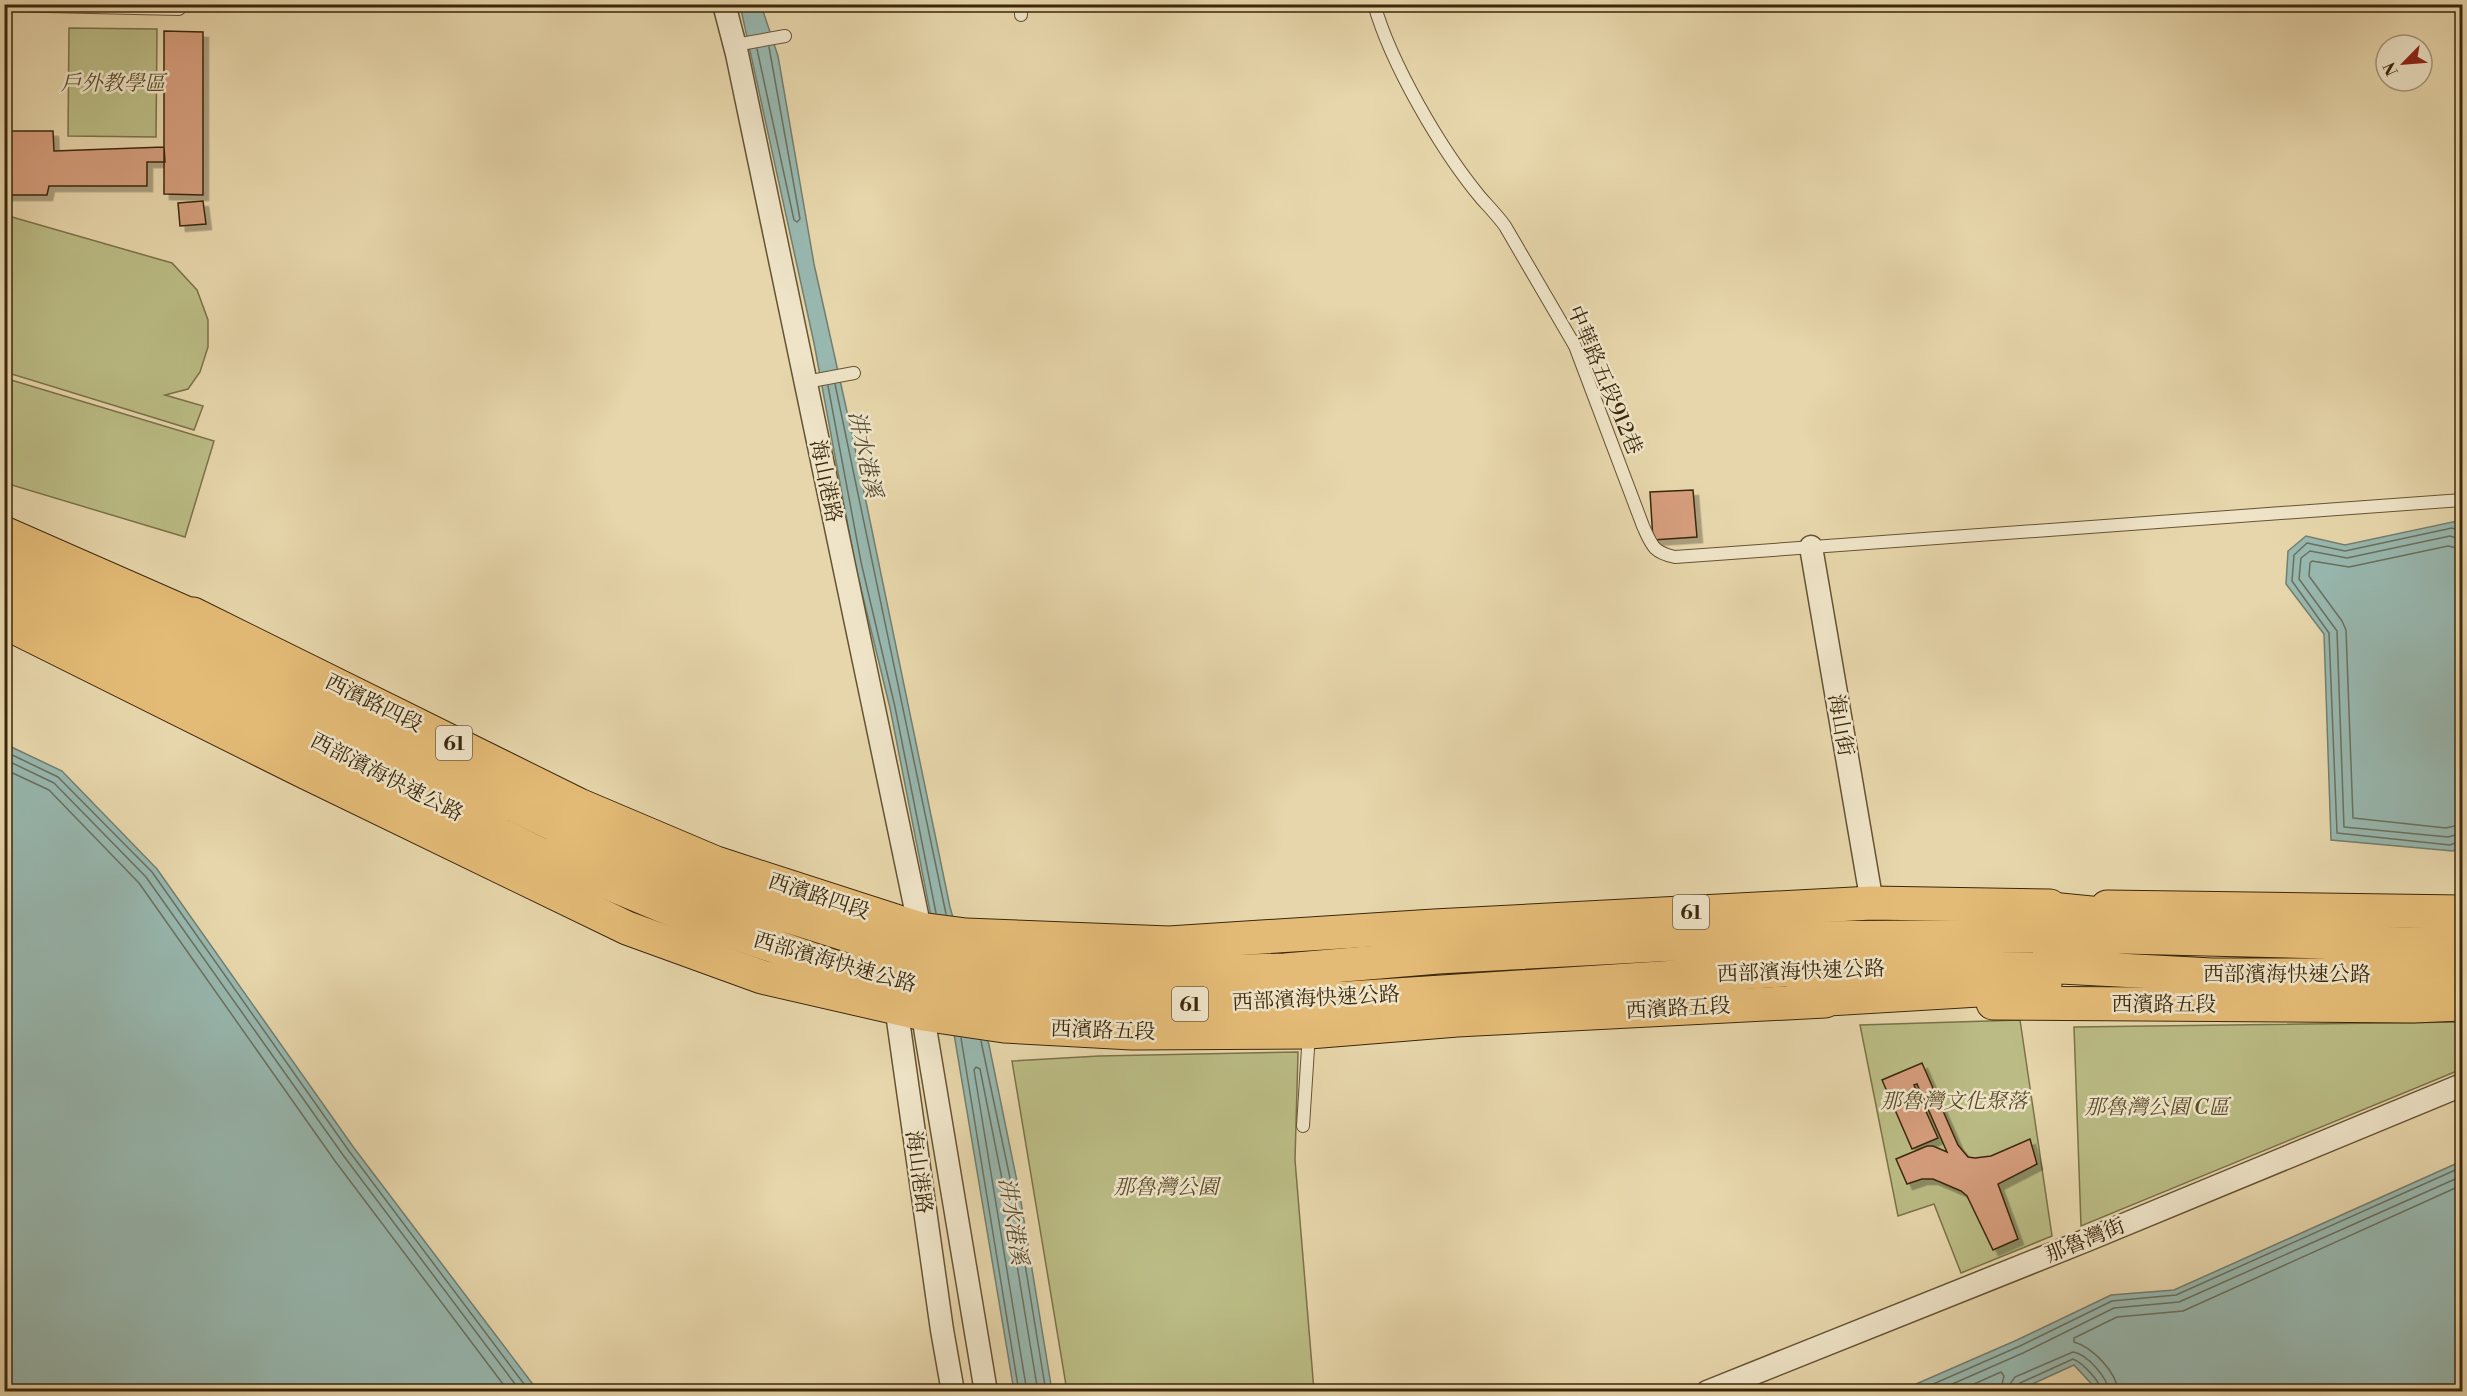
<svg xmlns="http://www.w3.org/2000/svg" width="2467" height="1396" viewBox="0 0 2467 1396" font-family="'Libre Bodoni','Noto Serif TC',serif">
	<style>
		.green { fill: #bbbc85; stroke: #7b7248; stroke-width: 1.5 }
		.water { fill: #98b8b0; stroke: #737e6e; stroke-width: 1.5 }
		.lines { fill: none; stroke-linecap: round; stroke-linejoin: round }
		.shore { stroke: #6a705e; stroke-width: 1.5 }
		.building { fill: #d59d7b; stroke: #3b270b; stroke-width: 1.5; filter: url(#shadow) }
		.service-casing { stroke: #665333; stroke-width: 14 }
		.minor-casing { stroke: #665333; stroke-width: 25 }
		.primary-casing { stroke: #3b270b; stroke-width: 35 }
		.trunk-casing { stroke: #3b270b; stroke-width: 35 }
		.service { stroke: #efe4c8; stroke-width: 12 }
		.minor { stroke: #efe4c8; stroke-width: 22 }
		.primary { stroke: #e4bb76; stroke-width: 33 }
		.trunk { stroke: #e4bb76; stroke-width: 33 }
		.labels { text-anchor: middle; stroke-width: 5; stroke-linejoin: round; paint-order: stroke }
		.shield { fill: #efe4c8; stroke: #716044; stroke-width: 1.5 }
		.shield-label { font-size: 20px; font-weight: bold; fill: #3b270b }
		.park-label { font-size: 21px; font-style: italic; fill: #5b4c2a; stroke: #efe4c8 }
		.street-label { font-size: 21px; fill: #3b270b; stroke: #efe4c8 }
		.water-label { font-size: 22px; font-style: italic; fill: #524b34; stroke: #efe4c8 }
	</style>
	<defs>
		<filter id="shadow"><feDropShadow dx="5.5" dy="5.5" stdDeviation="0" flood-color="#0004"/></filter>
	</defs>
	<rect width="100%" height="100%" fill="#e7d6ab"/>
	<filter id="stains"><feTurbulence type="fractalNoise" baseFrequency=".00333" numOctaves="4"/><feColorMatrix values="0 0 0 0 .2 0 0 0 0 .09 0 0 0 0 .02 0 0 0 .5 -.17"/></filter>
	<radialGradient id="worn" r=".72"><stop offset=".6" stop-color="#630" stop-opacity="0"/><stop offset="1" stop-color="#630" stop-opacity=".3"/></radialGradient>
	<path class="green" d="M 69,28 L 157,29 L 156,137 L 68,136 Z
		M 5,215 L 172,263 L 197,290 L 208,320 L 208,347 L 200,372 L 188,389 L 165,395 L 203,406 L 194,430 L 5,372 Z
		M 11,380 L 214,441 L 185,537 L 5,483 L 5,399 Z
		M 2020,1020 L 2052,1236 L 1961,1273 L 1934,1204 L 1898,1216 L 1860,1025 Z
		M 2462,1022 L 2462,1069 L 2081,1226 L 2074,1027 Z
		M 1298,1052 L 1295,1160 L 1314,1391 L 1067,1391 L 1012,1061 L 1099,1056 Z"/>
	<path class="water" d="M 740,5 L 761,5 L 778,56 L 814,264 L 852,434 L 950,907 L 989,1045 L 1020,1196 L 1052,1391 L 1014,1391 L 954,1034 L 890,708 L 855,564 L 814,343 Z
		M 2457,521 L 2462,531 L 2462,845 L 2453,851 L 2331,840 L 2324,634 L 2286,584 L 2288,551 L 2306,536 L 2345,545 Z
		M 5,744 L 62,771 L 157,869 L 354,1148 L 538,1391 L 5,1391 Z
		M 2462,1161 L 2462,1391 L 2098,1391 L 2074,1365 L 2017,1391 L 1900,1391 L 2017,1340 L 2111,1295 L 2174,1290 Z"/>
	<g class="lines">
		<path class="shore" d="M 757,49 L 794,220 L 797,222 L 800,219 L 769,47
			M 835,384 L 946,914
			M 828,386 L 861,562 L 895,707 L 936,913
			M 2462,532 L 2452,528 L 2345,551 L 2307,543 L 2294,555 L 2292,581 L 2329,633 L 2337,833 L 2450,845 L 2462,840
			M 2462,540 L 2450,536 L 2347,558 L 2310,551 L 2301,558 L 2299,579 L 2337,631 L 2344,827 L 2448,837 L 2462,833
			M 2462,549 L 2448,546 L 2349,567 L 2312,561 L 2310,563 L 2309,576 L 2342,621 L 2346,630 L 2353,818 L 2446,828 L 2462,824
			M 4,751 L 58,777 L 152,872 L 349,1151 L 530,1392
			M 4,759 L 54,783 L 146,877 L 343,1155 L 521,1392
			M 4,769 L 49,790 L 139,883 L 335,1161 L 509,1392
			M 961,1038 L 1019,1392
			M 981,1041 L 1014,1197 L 1046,1392
			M 1027,1392 L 974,1070 L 976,1067 L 980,1069 L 1006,1199 L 1038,1392
			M 1915,1392 L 2020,1346 L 2112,1301 L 2176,1295 L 2462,1167
			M 1934,1392 L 2023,1353 L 2114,1308 L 2179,1302 L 2462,1176
			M 1956,1392 L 2001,1372 L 2004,1376 L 2000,1392
			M 2009,1392 L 2010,1384 L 2015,1377 L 2073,1352 C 2087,1354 2108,1378 2109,1392
			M 2016,1392 L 2020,1383 L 2073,1359 C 2083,1363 2100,1381 2102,1392
			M 2118,1392 C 2117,1372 2092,1347 2074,1342 L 2074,1338 L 2117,1317 L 2183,1311 L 2462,1185"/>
	</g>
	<path class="building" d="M 164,31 L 203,32 L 203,195 L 164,194 Z
		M 4,131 L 53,131 L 54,151 L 164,147 L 165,162 L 147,162 L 147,186 L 49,186 L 47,195 L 5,195 Z
		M 203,201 L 206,224 L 180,226 L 178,203 Z
		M 1693,490 L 1697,537 L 1653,540 L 1650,492 Z
		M 1922,1063 L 1958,1145 L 1968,1157 L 1975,1158 L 1991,1156 L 2030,1139 L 2037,1164 L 1998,1184 L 2018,1239 L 1993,1250 L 1967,1196 L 1961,1191 L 1933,1179 L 1922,1179 L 1907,1184 L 1896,1159 L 1927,1146 L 1933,1146 L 1947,1152 L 1917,1084 L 1914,1085 L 1938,1138 L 1912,1149 L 1882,1080 Z"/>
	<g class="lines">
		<defs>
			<path id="service" d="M 1374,4 C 1391,64 1441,150 1481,198 C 1489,207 1497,215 1505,226 L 1575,346 L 1643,526 C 1652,546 1653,552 1675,557 L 2462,500
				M 4,5 L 179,9
				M 1021,15 L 1021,4
				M 735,45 L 785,36
				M 806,382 L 854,373
				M 1303,1126 L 1309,1033"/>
			<path id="minor" d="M 724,4 L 737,54 L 920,929 L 920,940
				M 1811,547 L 1872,903
				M 898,994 L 896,1006 L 942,1330 L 953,1392
				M 925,1002 L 923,1014 L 926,1034 L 986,1392
				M 1707,1392 L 2087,1240 L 2462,1085"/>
			<path id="primary" d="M 193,614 L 579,805 L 716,863 L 920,929 L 966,935 L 1169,943 L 1434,926 L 1872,903 L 2050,906
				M 4,622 L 301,770 L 627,928 L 762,977 L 923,1014 L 1004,1026 L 1132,1033 L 1309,1032 L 1457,1020 L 1825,1001
				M 2107,907 L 2462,912
				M 1993,1003 L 2413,1006 L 2462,1004"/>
			<path id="trunk" d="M 4,533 L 218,627
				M 4,556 L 291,693 L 555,825 L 697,887 L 920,958 L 1137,974 L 1285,970 L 1438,957 L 1784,938 L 2082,936 L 2408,944 L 2462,943
				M 4,586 L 539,854 L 692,918 L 832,966 L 926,988 L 1156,1005 L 1303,1001 L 1785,970 L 2021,965 L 2212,975 L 2462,975
				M 2021,906 L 2141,918
				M 1795,1001 L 2045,986"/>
		</defs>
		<use href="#service" class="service-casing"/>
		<use href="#minor" class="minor-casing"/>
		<use href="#primary" class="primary-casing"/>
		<use href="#trunk" class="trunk-casing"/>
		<use href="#service" class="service"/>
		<use href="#minor" class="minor"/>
		<use href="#primary" class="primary"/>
		<use href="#trunk" class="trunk"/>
	</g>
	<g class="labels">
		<g class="shield">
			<rect x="436" y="726" width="36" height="34" rx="4.5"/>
			<rect x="1673" y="895" width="36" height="34" rx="4.5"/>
			<rect x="1172" y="987" width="36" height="34" rx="4.5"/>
		</g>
		<g class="shield-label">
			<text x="454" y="750">61</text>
			<text x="1691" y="919">61</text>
			<text x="1190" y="1011">61</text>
		</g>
		<g class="park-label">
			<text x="113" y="90">戶外教學區</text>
			<text x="1954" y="1108">那魯灣文化聚落</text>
			<text x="2157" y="1114">那魯灣公園 C區</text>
			<text x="1166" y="1194">那魯灣公園</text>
		</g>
		<g class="street-label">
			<text transform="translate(1605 380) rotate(67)" y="7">中華路五段912巷</text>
			<text transform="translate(826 481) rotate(78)" y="7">海山港路</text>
			<text transform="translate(374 703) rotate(26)" y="7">西濱路四段</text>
			<text transform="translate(1841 725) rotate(80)" y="7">海山街</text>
			<text transform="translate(387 777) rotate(27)" y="7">西部濱海快速公路</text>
			<text transform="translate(819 896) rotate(18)" y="7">西濱路四段</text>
			<text transform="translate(835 962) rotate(16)" y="7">西部濱海快速公路</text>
			<text transform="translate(1801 971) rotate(-2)" y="7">西部濱海快速公路</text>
			<text x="2287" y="981">西部濱海快速公路</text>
			<text transform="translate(1316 998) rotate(-3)" y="7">西部濱海快速公路</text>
			<text x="2164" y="1011">西濱路五段</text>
			<text transform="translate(1678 1008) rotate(-3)" y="7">西濱路五段</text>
			<text transform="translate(1103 1030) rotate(2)" y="7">西濱路五段</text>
			<text transform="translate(919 1172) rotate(82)" y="7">海山港路</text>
			<text transform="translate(2085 1240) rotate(-22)" y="7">那魯灣街</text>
		</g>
		<g class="water-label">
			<text transform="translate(866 454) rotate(78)" y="8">汫水港溪</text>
			<text transform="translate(1014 1221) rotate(81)" y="8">汫水港溪</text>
		</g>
	</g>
	<rect width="2467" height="1396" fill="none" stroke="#e7d6ab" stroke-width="24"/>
	<rect x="6" y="6" width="2455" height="1384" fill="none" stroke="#3b270b" stroke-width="3"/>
	<rect x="12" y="12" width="2443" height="1372" fill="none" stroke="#3b270b" stroke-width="1.5"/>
	<g transform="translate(2404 63) rotate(245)"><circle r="28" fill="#efe4c8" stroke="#a7987c" stroke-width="1.5"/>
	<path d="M0-4.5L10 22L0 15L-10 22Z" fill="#8f2418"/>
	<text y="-9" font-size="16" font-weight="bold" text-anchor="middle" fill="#3b270b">N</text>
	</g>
	<rect width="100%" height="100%" filter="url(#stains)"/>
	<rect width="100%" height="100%" fill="url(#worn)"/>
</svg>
